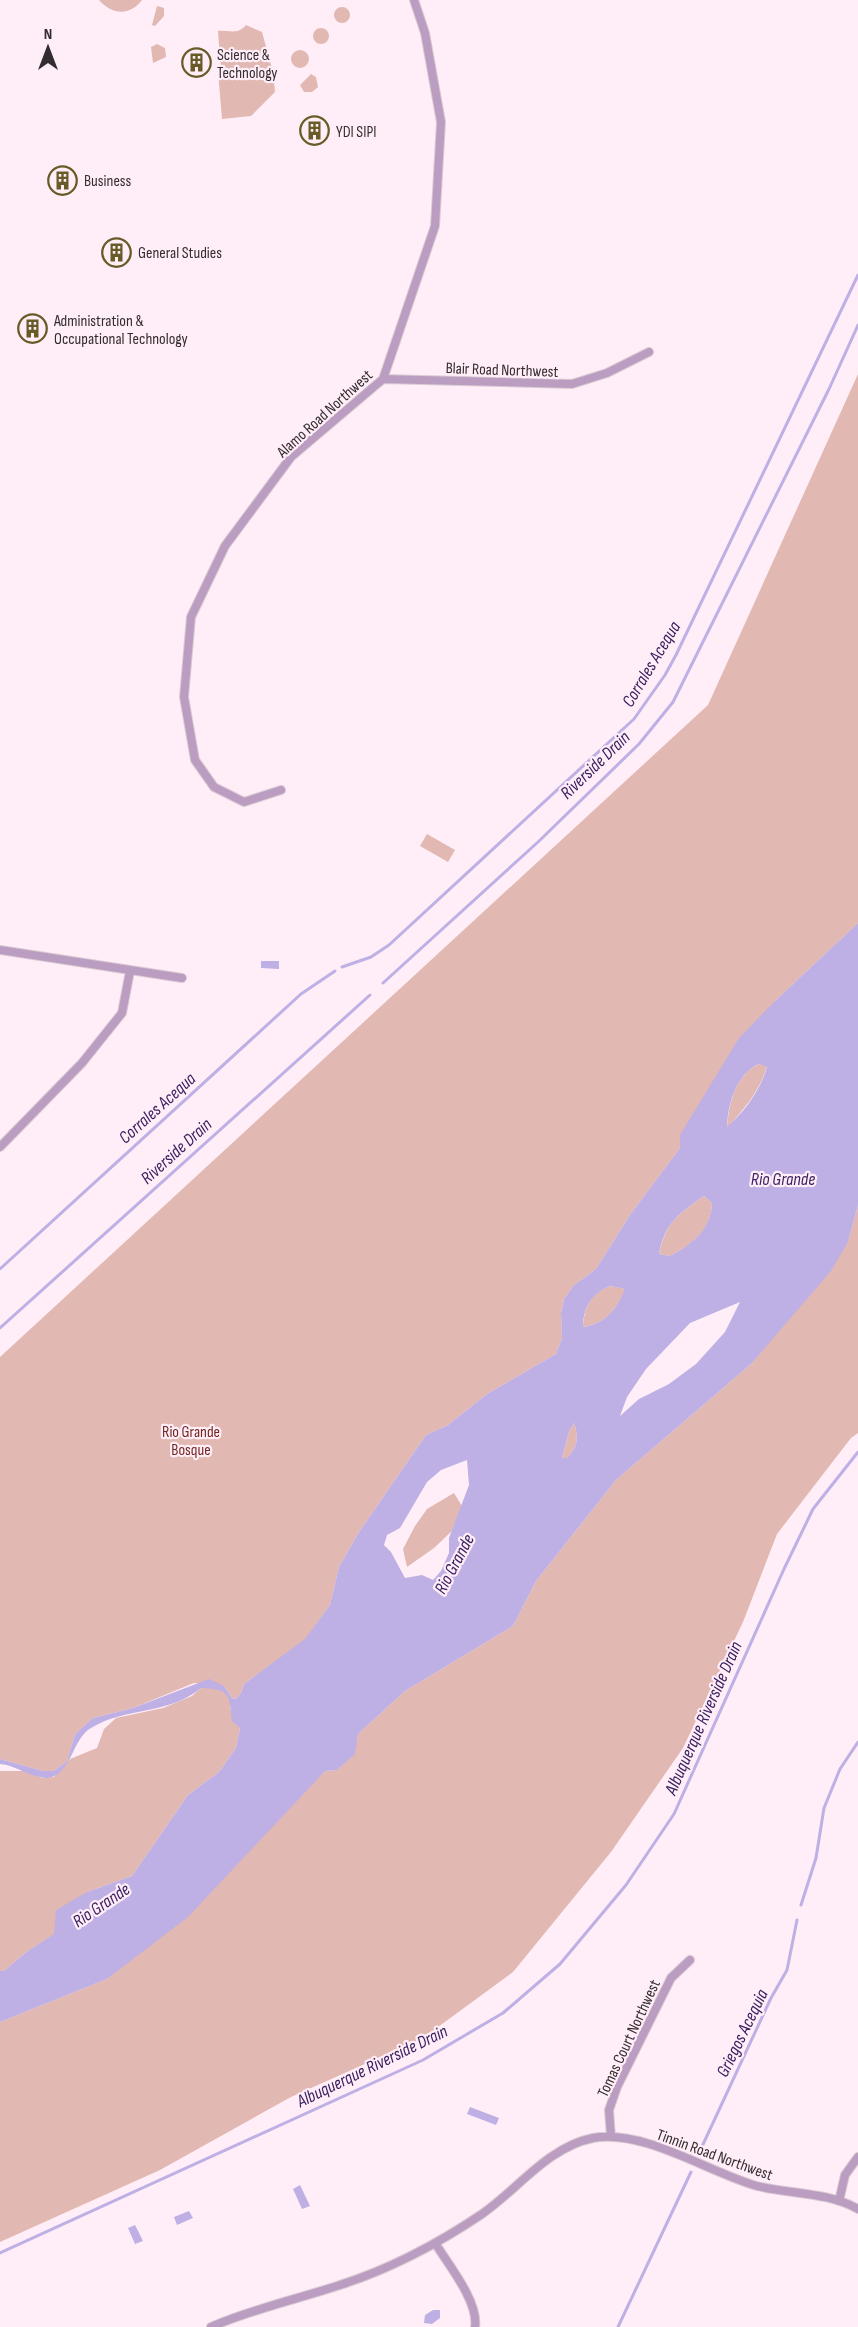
<svg xmlns="http://www.w3.org/2000/svg" width="858" height="2327" viewBox="0 0 858 2327" font-family="'Sofia Sans Condensed',sans-serif">
	<style>
		.green { fill: #e2b8b2 }
		.water { fill: #beafe5; fill-rule: evenodd }
		.lines { fill: none; stroke-linecap: round; stroke-linejoin: round }
		.stream { stroke: #beafe5; stroke-width: 3 }
		.street-casing { stroke: #dacbd3; stroke-width: 10 }
		.street { stroke: #bb9dc2; stroke-width: 8 }
		.labels { text-anchor: middle; stroke-width: 4.5; stroke-linejoin: round; paint-order: stroke }
		.poi-label { font-size: 16px; fill: #332c30; stroke: #ffeef7; text-anchor: start }
		.street-label { font-size: 16px; fill: #332c30; stroke: #ffeef7 }
		.park-label { font-size: 16px; fill: #722721; stroke: #ffeef7 }
		.water-label { font-size: 18px; font-style: italic; fill: #3b2363; stroke: #ffeef7 }
	</style>
	<rect width="100%" height="100%" fill="#ffeef7"/>
	<path class="green" d="M 99,0 L 142,0 C 130,16 112,15 99,0 Z
		M 157,6 L 164,8 L 164,16 L 155,26 L 152,25 Z
		M334 15a8 8 0 1 1 16 0a8 8 0 1 1-16 0Z
		M 246,25 L 262,32 L 273,72 L 275,92 L 251,116 L 222,119 L 218,71 L 221,71 L 218,31 C 229,30 238,35 246,25 Z
		M313 36a8 8 0 1 1 16 0a8 8 0 1 1-16 0Z
		M 157,44 L 165,48 L 166,57 L 153,63 L 151,47 Z
		M291 59a9 9 0 1 1 18 0a9 9 0 1 1-18 0Z
		M 311,74 L 316,77 L 318,87 L 312,92 L 304,92 L 300,85 Z
		M 858,374 L 858,923 L 776,1000 L 680,1148 L 630,1215 L 596,1269 L 574,1285 L 564,1299 L 561,1313 L 562,1338 L 556,1354 L 487,1394 L 448,1425 L 426,1435 L 359,1532 L 339,1567 L 330,1605 L 305,1640 L 244,1684 L 241,1693 L 236,1699 L 232,1698 L 224,1686 L 194,1683 L 133,1708 L 93,1718 L 75,1734 L 67,1761 L 54,1771 L 43,1771 L 0,1759 L 0,1357 L 708,705 Z
		M 427,834 L 455,850 L 448,862 L 420,846 Z
		M 759,1064 L 767,1066 C 760,1091 744,1109 727,1128 C 729,1103 735,1075 759,1064 Z
		M 704,1196 L 712,1203 C 711,1231 692,1244 670,1256 L 659,1254 C 667,1220 677,1216 704,1196 Z
		M 858,1205 L 858,1433 L 851,1438 L 777,1534 L 743,1622 L 683,1748 L 611,1852 L 513,1972 L 423,2038 L 291,2097 L 160,2170 L 0,2242 L 0,2022 L 107,1979 L 325,1771 L 337,1770 L 354,1754 L 358,1734 L 405,1691 L 513,1626 L 536,1581 L 616,1480 L 752,1363 L 848,1242 Z
		M 610,1286 L 626,1289 C 614,1311 608,1322 583,1327 C 584,1308 591,1293 610,1286 Z
		M 574,1423 C 579,1438 578,1446 567,1458 L 562,1458 L 569,1431 Z
		M 454,1493 L 462,1506 L 452,1531 L 434,1548 L 407,1567 L 403,1549 L 415,1526 L 427,1509 Z
		M 201,1688 L 217,1688 L 226,1692 L 231,1703 L 230,1708 L 240,1728 L 236,1748 L 219,1772 L 188,1795 L 132,1876 L 87,1892 L 55,1934 L 25,1953 L 4,1971 L 0,1971 L 0,1771 L 24,1771 L 42,1778 L 54,1777 L 70,1759 L 97,1748 L 104,1729 L 116,1718 L 163,1708 L 192,1696 Z"/>
	<path class="water" d="M 858,923 L 858,1205 L 848,1242 L 831,1271 L 752,1363 L 616,1480 L 536,1581 L 513,1626 L 405,1691 L 358,1734 L 355,1754 L 337,1770 L 325,1771 L 188,1917 L 107,1979 L 0,2022 L 0,1971 L 4,1971 L 25,1953 L 54,1934 L 56,1910 L 87,1892 L 132,1876 L 188,1795 L 219,1772 L 236,1748 L 240,1728 L 232,1721 C 229,1695 231,1689 201,1688 C 169,1715 125,1707 91,1728 C 73,1738 72,1770 52,1777 C 36,1782 17,1765 0,1764 L 0,1759 L 43,1771 L 54,1771 L 67,1761 L 75,1734 L 93,1718 L 133,1708 L 209,1679 L 224,1686 L 232,1698 L 236,1699 L 241,1693 L 244,1684 L 305,1639 L 330,1605 L 339,1567 L 359,1532 L 426,1435 L 448,1425 L 487,1394 L 556,1354 L 562,1338 L 561,1313 L 564,1299 L 574,1285 L 596,1269 L 630,1215 L 680,1148 L 680,1135 L 739,1038 L 776,1000 ZM 759,1064 L 767,1067 C 760,1091 745,1111 727,1127 C 728,1104 736,1074 759,1064 ZM 704,1196 L 712,1203 C 711,1230 692,1244 670,1256 L 659,1254 C 665,1222 679,1214 704,1196 ZM 610,1286 L 625,1289 C 616,1310 606,1323 583,1327 C 583,1308 592,1293 610,1286 ZM 740,1302 L 725,1332 L 696,1364 L 669,1384 L 639,1399 L 620,1416 L 627,1397 L 646,1369 L 690,1323 ZM 574,1423 C 579,1438 578,1446 567,1458 L 562,1458 L 569,1431 ZM 467,1460 L 469,1485 L 449,1538 L 449,1553 L 441,1571 L 433,1580 L 422,1575 L 405,1578 L 391,1552 L 384,1545 L 387,1535 L 400,1528 L 427,1482 L 441,1470 Z
		M 261,961 L 279,961 L 279,969 L 261,968 Z
		M 470,2107 L 499,2118 L 496,2125 L 467,2114 Z
		M 300,2185 L 310,2206 L 302,2209 L 293,2189 Z
		M 189,2211 L 193,2218 L 177,2225 L 174,2217 Z
		M 135,2225 L 143,2241 L 135,2244 L 128,2228 Z
		M 433,2310 L 440,2310 L 440,2318 L 432,2324 L 424,2323 L 425,2315 Z"/>
	<g class="lines">
		<path class="stream" d="M 342,967 L 371,957 L 389,945 L 634,719 L 665,675 L 676,655 L 858,275
			M 383,983 L 538,842 L 639,744 L 673,702 L 829,389 L 858,325
			M 0,1269 L 301,994 L 335,971
			M 0,1328 L 370,995
			M 801,1905 L 816,1858 L 824,1808 L 840,1769 L 858,1742
			M 699,2153 L 771,1998 L 787,1970 L 797,1920
			M 0,2253 L 423,2060 L 503,2013 L 560,1964 L 626,1885 L 674,1814 L 784,1569 L 813,1509 L 858,1452
			M 618,2327 L 691,2172"/>
		<defs>
			<path id="street" d="M 383,379 L 572,384 L 607,373 L 649,352
				M 281,790 L 244,802 L 214,787 L 195,760 L 184,697 L 191,617 L 225,546 L 291,457 L 383,379 L 435,226 L 441,122 L 425,33 L 414,0
				M 0,950 L 182,978
				M 0,1147 L 82,1063 L 122,1013 L 130,971
				M 611,2137 L 609,2110 L 617,2087 L 671,1978 L 690,1960
				M 839,2201 L 845,2175 L 858,2157
				M 435,2243 C 448,2264 479,2302 475,2327
				M 211,2327 C 252,2309 298,2299 340,2285 C 390,2269 439,2243 482,2214 C 518,2189 548,2147 593,2138 C 644,2129 708,2172 757,2186 C 790,2194 828,2192 858,2209"/>
		</defs>
		<use href="#street" class="street-casing"/>
		<use href="#street" class="street"/>
	</g>
	<defs>
		<symbol id="building-ring" viewBox="-11 -11 22 22"><circle r="9.5" fill="#ffeef7" stroke="#685b28" stroke-width="1.5"/><path d="M-4-6H4V6H1V3H-1V6H-4ZM-2.5-4.3h1.7v1.8h-1.7ZM.8-4.3h1.7v1.8H.8ZM-2.5-1h1.7V.8h-1.7ZM.8-1h1.7V.8H.8Z" fill="#685b28"/></symbol>
	</defs>
	<g fill-rule="evenodd">
		<use href="#building-ring" x="180" y="46" width="33" height="33"/>
		<use href="#building-ring" x="298" y="114" width="33" height="33"/>
		<use href="#building-ring" x="46" y="164" width="33" height="33"/>
		<use href="#building-ring" x="100" y="236" width="33" height="33"/>
		<use href="#building-ring" x="16" y="312" width="33" height="33"/>
	</g>
	<g class="labels">
		<g class="poi-label">
			<text x="217" y="60">Science &amp;<tspan x="217" dy="18">Technology</tspan></text>
			<text x="336" y="137">YDI SIPI</text>
			<text x="84" y="186">Business</text>
			<text x="138" y="258">General Studies</text>
			<text x="54" y="326">Administration &amp;<tspan x="54" dy="18">Occupational Technology</tspan></text>
		</g>
		<g class="street-label">
			<text transform="translate(502 369) rotate(2)" y="6">Blair Road Northwest</text>
			<text transform="translate(324 413) rotate(-42)" y="6">Alamo Road Northwest</text>
			<text transform="translate(628 2038) rotate(-65)" y="6">Tomas Court Northwest</text>
			<text transform="translate(715 2154) rotate(20)" y="6">Tinnin Road Northwest</text>
		</g>
		<g class="park-label">
			<text x="191" y="1437">Rio Grande<tspan x="191" dy="18">Bosque</tspan></text>
		</g>
		<g class="water-label">
			<text transform="translate(651 664) rotate(-59)" y="6">Corrales Acequa</text>
			<text transform="translate(595 765) rotate(-44)" y="6">Riverside Drain</text>
			<text transform="translate(157 1108) rotate(-42)" y="6">Corrales Acequa</text>
			<text transform="translate(176 1151) rotate(-42)" y="6">Riverside Drain</text>
			<text x="783" y="1185">Rio Grande</text>
			<text transform="translate(454 1564) rotate(-62)" y="6">Rio Grande</text>
			<text transform="translate(703 1718) rotate(-66)" y="6">Albuquerque Riverside Drain</text>
			<text transform="translate(101 1905) rotate(-34)" y="6">Rio Grande</text>
			<text transform="translate(742 2033) rotate(-64)" y="6">Griegos Acequia</text>
			<text transform="translate(372 2066) rotate(-26)" y="6">Albuquerque Riverside Drain</text>
		</g>
	</g>
	<g transform="translate(48 48)" stroke="#ffeef7" stroke-width="4.5" paint-order="stroke">
	<path d="M0-4.5L10 22L0 15L-10 22Z" fill="#332c30"/>
	<text y="-9" font-size="16" font-weight="bold" text-anchor="middle" fill="#332c30">N</text>
	</g>
</svg>
